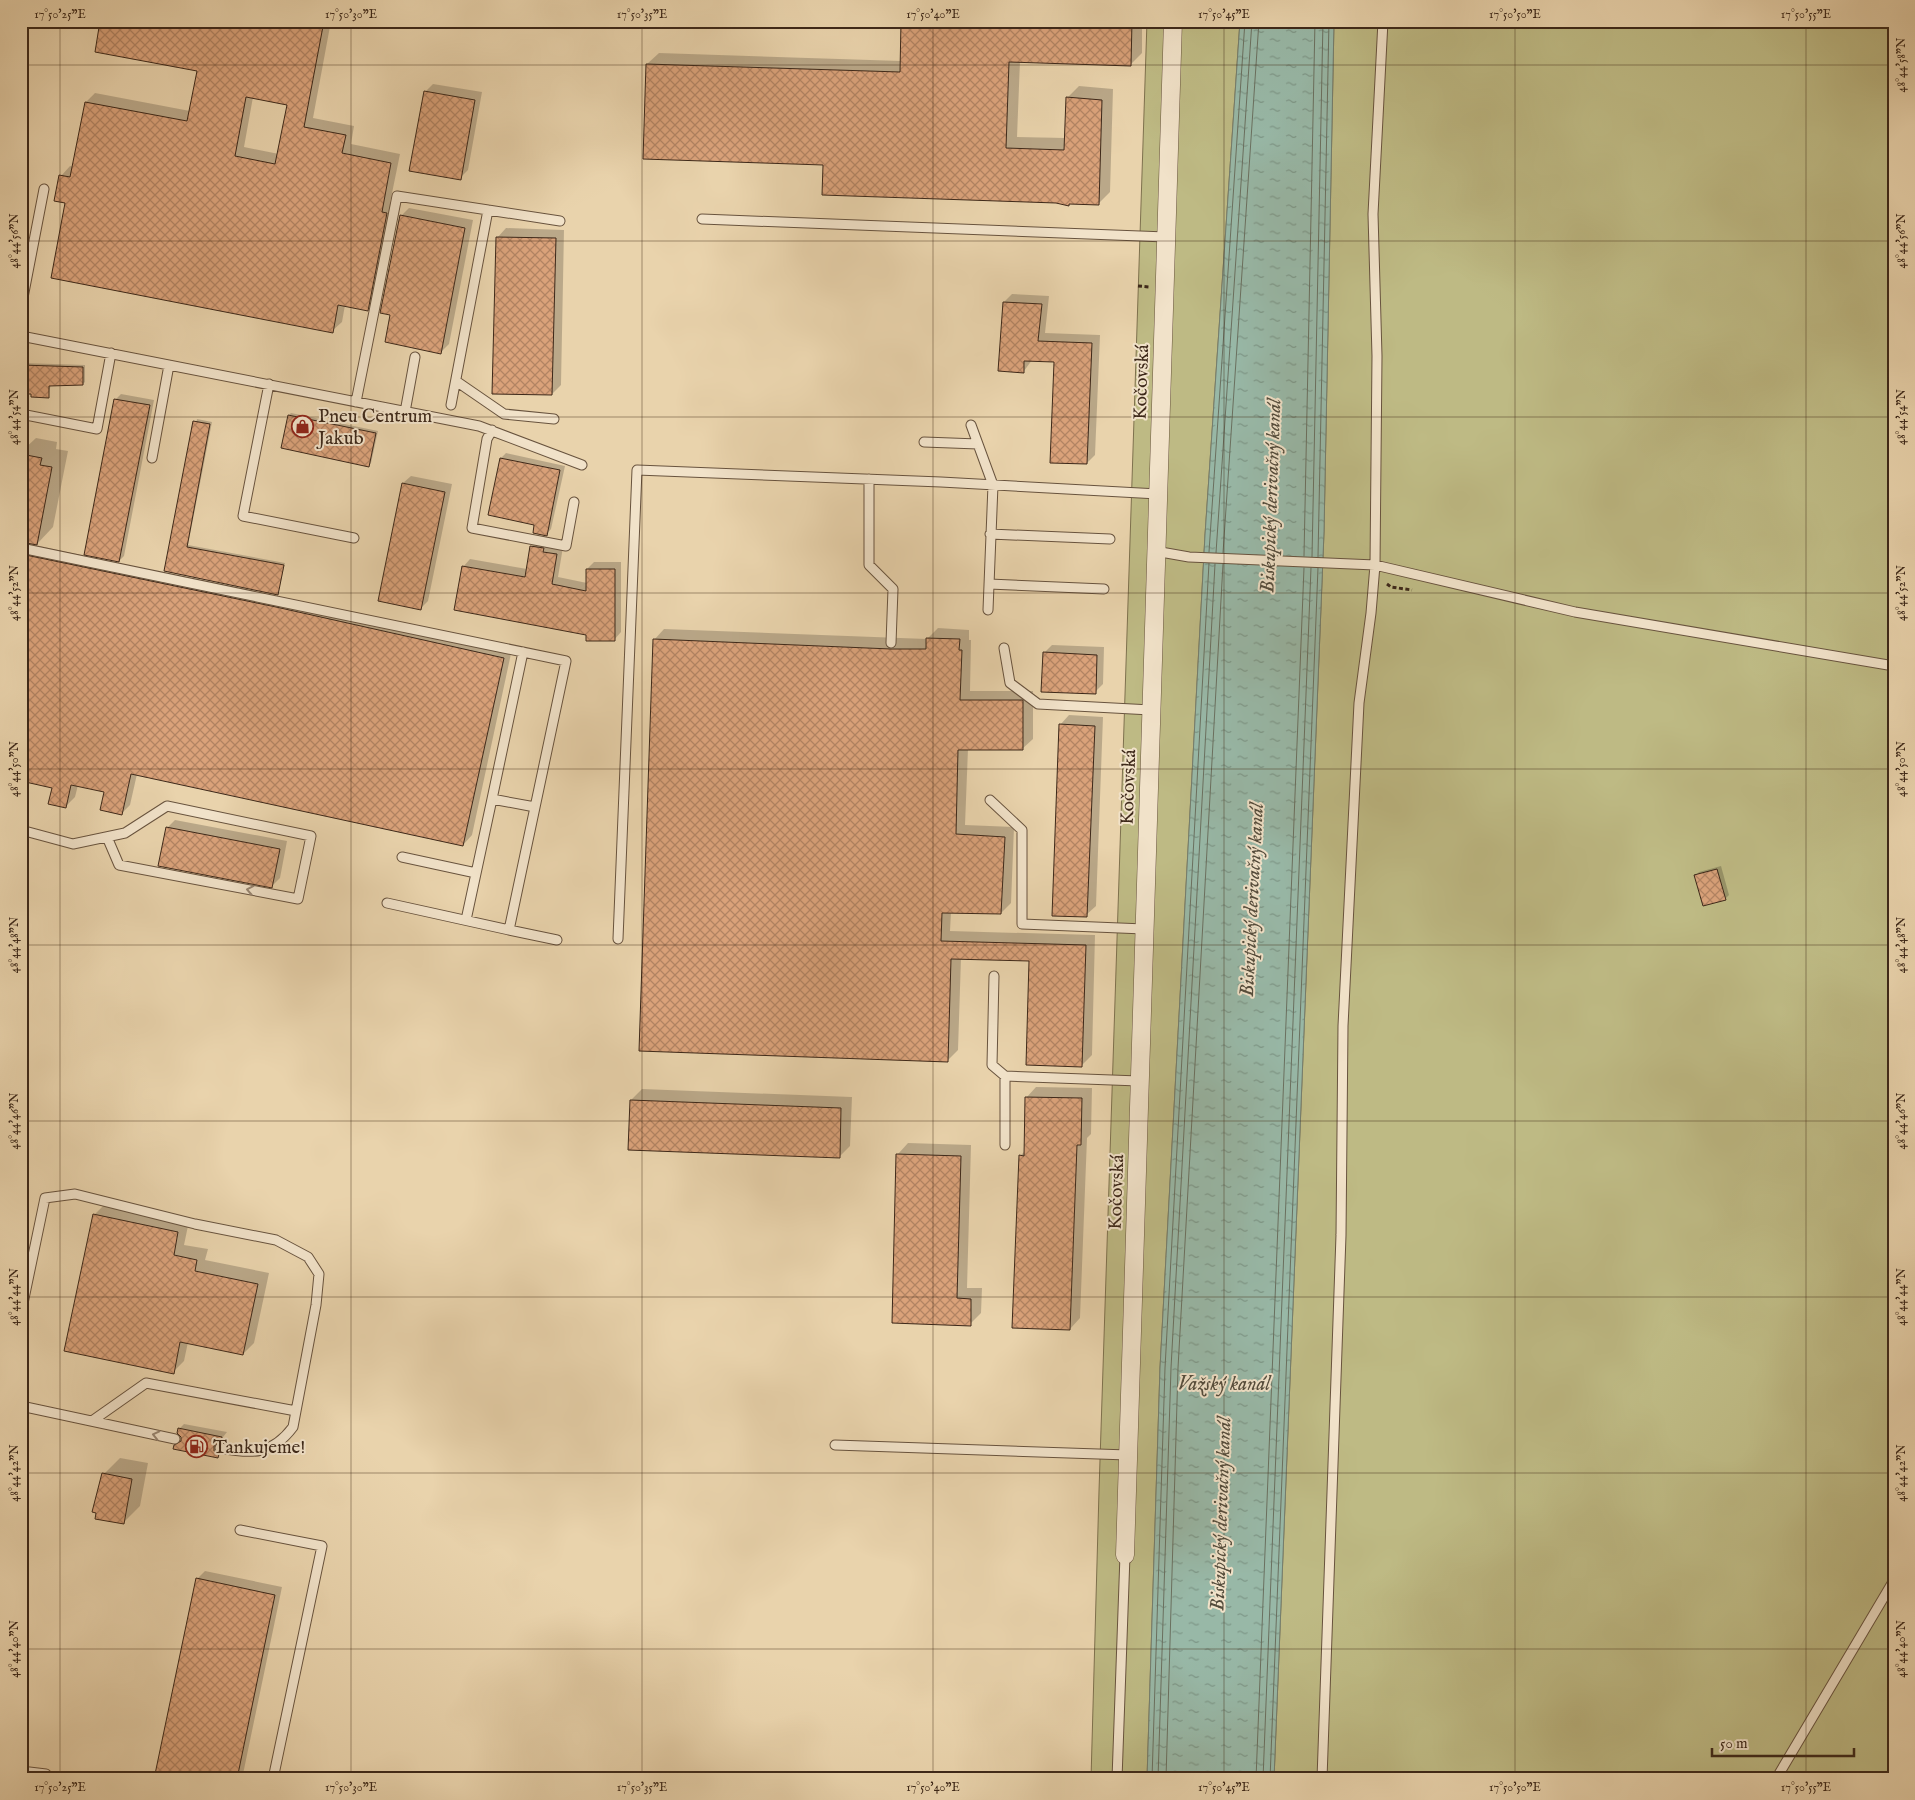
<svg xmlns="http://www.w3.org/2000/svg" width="1915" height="1800" viewBox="0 0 1915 1800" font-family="'IM FELL English',serif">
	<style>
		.green { fill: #beba84; stroke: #7e714e }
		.water { fill: url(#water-ripples); stroke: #747e6e }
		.shadow { fill: #0003; fill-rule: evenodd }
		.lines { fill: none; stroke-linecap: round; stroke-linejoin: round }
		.shore { stroke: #6a7060; stroke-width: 1 }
		.building { fill: url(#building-cross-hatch); stroke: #3d2819; fill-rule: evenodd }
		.service-casing { stroke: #68533e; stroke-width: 11 }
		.minor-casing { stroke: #68533e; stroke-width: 19 }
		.path { stroke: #3d2819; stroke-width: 3; stroke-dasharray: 4 2.5; stroke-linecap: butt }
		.service { stroke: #f1e2c9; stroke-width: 9 }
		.minor { stroke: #f1e2c9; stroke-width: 18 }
		.oneway { stroke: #978571 }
		.ticks { fill: none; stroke: #3d2819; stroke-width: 1; stroke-opacity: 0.45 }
		.labels { text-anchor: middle; stroke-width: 4; stroke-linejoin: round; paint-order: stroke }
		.street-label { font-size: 19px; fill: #3d2819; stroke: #f1e2c9 }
		.poi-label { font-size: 19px; fill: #3d2819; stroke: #f1e2c9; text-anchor: start }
		.water-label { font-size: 20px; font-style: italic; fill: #544c3c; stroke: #f1e2c9 }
		.neatline { fill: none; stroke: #3d2819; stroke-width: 2 }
		.ticks-label { font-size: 12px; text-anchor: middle; fill: #3d2819 }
	</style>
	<defs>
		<pattern id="water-ripples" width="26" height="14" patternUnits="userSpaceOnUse" patternTransform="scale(1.25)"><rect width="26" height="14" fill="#98b8a7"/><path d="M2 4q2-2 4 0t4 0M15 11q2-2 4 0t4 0" fill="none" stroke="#7d9687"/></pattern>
		<pattern id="building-cross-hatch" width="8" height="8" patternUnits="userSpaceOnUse" patternTransform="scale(1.25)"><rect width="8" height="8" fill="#daa27a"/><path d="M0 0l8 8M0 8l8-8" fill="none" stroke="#b28463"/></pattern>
	</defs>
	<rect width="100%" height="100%" fill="#e9d3ac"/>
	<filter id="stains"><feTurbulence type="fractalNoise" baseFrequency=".004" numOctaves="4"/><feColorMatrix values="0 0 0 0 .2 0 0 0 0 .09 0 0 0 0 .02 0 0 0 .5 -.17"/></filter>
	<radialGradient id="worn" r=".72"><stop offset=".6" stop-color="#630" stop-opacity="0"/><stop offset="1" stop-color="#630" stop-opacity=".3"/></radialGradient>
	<path class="green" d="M 1147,21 L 1240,21 L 1205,535 L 1160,1368 L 1147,1779 L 1091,1779 L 1099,1491 Z
		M 1334,21 L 1894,21 L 1894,1779 L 1274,1779 L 1324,532 Z"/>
	<path class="water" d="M 1240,21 L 1334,21 L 1324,532 L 1274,1779 L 1147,1779 L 1160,1368 L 1205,535 Z"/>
	<path class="shadow" d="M 102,21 L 331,21 L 313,118 L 354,126 L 351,144 L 400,154 L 390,203 L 396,204 L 377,300 L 367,309 L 345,305 L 342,322 L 332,331 L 67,202 L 61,176 L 70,166 L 74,167 L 86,102 L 95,93 L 190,111 L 198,70 ZM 253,97 L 288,104 L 279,154 L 244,147 Z
		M 902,21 L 1142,21 L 1142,53 L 1130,65 L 1020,61 L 1017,137 L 1066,138 L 1068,97 L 1079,86 L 1113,89 L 1110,192 L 1099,203 L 1072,203 L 1069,205 L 824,164 L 647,64 L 659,53 L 901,61 Z
		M 433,84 L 482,92 L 468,170 L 460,178 L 425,92 Z
		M 409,208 L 473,220 L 449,344 L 441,352 L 392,314 L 401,216 Z
		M 506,228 L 564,230 L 561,385 L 552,394 L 497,238 Z
		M 1012,294 L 1049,296 L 1045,333 L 1100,335 L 1095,455 L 1087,463 L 1055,361 L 1032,360 L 1024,371 L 1004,302 Z
		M 22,363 L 85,365 L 85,382 L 83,384 L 51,384 L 48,397 L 21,392 Z
		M 121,394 L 154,400 L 124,556 L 119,561 L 86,554 L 116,399 Z
		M 291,413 L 378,431 L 371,463 L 369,466 L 289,415 Z
		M 197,419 L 212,422 L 188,545 L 285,563 L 278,594 L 166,570 Z
		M 36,438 L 57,442 L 56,449 L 68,451 L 53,527 L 37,544 L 21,531 L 21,452 Z
		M 506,453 L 565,466 L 551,529 L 546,535 L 536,524 L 501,458 Z
		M 411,476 L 452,484 L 428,601 L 421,608 L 403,483 Z
		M 539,539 L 563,547 L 558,577 L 587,583 L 587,569 L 594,562 L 621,562 L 621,632 L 614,640 L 587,634 L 463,567 L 470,559 L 527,569 L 532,546 Z
		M 26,543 L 512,649 L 472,835 L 463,845 L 137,774 L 130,805 L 121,814 L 105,791 L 78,785 L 75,797 L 66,806 L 54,787 L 21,780 L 26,751 L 21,750 L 21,548 Z
		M 938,628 L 969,630 L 969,640 L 971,640 L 970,691 L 1033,691 L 1033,739 L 1022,749 L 968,749 L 965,825 L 1014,827 L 1011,903 L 1001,913 L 951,912 L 950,931 L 1095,935 L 1092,1055 L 1082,1065 L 1031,960 L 961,958 L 958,1050 L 948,1060 L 654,640 L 664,629 L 927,639 Z
		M 1052,645 L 1104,647 L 1103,684 L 1095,692 L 1044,653 Z
		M 1069,715 L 1103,717 L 1096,906 L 1086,915 L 1060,725 Z
		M 175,820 L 287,841 L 280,878 L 272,886 L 167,828 Z
		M 1721,866 L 1729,895 L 1725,899 L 1695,876 L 1699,872 Z
		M 1036,1087 L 1092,1088 L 1091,1134 L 1087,1138 L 1080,1318 L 1070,1329 L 1020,1156 L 1025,1151 L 1026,1098 Z
		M 642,1089 L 852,1097 L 850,1146 L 839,1157 L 631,1100 Z
		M 908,1143 L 971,1145 L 967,1288 L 982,1288 L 981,1313 L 970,1324 L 893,1322 L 898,1154 Z
		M 105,1204 L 189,1221 L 184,1245 L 208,1249 L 205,1260 L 269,1273 L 254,1343 L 243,1354 L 188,1342 L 184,1361 L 173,1372 L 94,1215 Z
		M 184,1424 L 227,1432 L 219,1442 L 222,1451 L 217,1457 L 175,1446 L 182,1439 L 179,1429 Z
		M 120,1458 L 148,1463 L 140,1506 L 123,1523 L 93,1511 L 104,1474 Z
		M 205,1571 L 282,1587 L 242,1779 L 155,1779 L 197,1579 Z"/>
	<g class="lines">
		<path class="shore" d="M 1209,552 L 1245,21
			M 1216,553 L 1252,21
			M 1223,553 L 1259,21
			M 1304,556 L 1315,21
			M 1312,557 L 1323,21
			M 1318,557 L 1329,21
			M 1152,1779 L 1165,1368 L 1209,563
			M 1158,1779 L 1171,1368 L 1215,564
			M 1166,1779 L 1178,1368 L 1223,564
			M 1256,1779 L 1304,568
			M 1263,1779 L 1311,568
			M 1270,1779 L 1318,568"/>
	</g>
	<path class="building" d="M 100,21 L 324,21 L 304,127 L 346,135 L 342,153 L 391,163 L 382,212 L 387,213 L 368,311 L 338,305 L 333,333 L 51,278 L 65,203 L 54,201 L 59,175 L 70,177 L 85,102 L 187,121 L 197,71 L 95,52 ZM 246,97 L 287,105 L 275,164 L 235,156 Z
		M 901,21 L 1132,21 L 1131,66 L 1009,62 L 1006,148 L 1064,150 L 1066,97 L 1102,100 L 1099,205 L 1069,204 L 1069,206 L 1056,203 L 822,195 L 823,165 L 643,159 L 646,64 L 900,72 Z
		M 424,91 L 475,100 L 461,180 L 409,171 Z
		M 400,215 L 465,228 L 441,354 L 385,342 L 390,315 L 380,313 Z
		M 496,237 L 556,238 L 552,395 L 492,394 Z
		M 1003,302 L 1042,304 L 1038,341 L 1092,343 L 1087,464 L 1050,463 L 1054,362 L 1024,361 L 1024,373 L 998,371 Z
		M 21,365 L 83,367 L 83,385 L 49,386 L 49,398 L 31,397 L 31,394 L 21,394 Z
		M 114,399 L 150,405 L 119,562 L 84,555 Z
		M 288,415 L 376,433 L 369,467 L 281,448 Z
		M 193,421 L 210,424 L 187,547 L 284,565 L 278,595 L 164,571 Z
		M 21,454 L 42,458 L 40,465 L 52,467 L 37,545 L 21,542 Z
		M 500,458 L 560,470 L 547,536 L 533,533 L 534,525 L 488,515 Z
		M 402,483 L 445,492 L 421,610 L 378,601 Z
		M 530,546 L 544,548 L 543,552 L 557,554 L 552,584 L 586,591 L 586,569 L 615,569 L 615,641 L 586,641 L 586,635 L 454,610 L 462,566 L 525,577 Z
		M 21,554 L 276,607 L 504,658 L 463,846 L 131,774 L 122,815 L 100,810 L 104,792 L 71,785 L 66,808 L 48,804 L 52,788 L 21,781 L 25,752 L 21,751 Z
		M 926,638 L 960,639 L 959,650 L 962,650 L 960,700 L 1023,700 L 1023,750 L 958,750 L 956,834 L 1005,837 L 1001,914 L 942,913 L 941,941 L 1086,945 L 1082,1067 L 1026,1065 L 1029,961 L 951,959 L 948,1062 L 639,1051 L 653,639 L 891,649 L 926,649 Z
		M 1043,652 L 1097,655 L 1096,694 L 1041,692 Z
		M 1059,724 L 1095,726 L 1087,917 L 1052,916 Z
		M 166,827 L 280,849 L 272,888 L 158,866 Z
		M 1717,869 L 1726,900 L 1703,906 L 1694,875 Z
		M 1025,1097 L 1082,1098 L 1081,1145 L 1077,1145 L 1070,1330 L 1012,1328 L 1019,1155 L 1024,1156 Z
		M 630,1100 L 841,1108 L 840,1158 L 628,1150 Z
		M 896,1154 L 961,1156 L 957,1298 L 971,1299 L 971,1326 L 892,1323 Z
		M 93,1214 L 178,1232 L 174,1255 L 197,1260 L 195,1271 L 258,1284 L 243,1355 L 180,1342 L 174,1374 L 64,1351 Z
		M 178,1428 L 222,1437 L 221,1442 L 214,1446 L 214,1451 L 219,1454 L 218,1458 L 173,1449 L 174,1445 L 181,1441 L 181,1437 L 177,1433 Z
		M 102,1473 L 132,1479 L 124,1524 L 95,1519 L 96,1513 L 92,1512 Z
		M 196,1578 L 275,1595 L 237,1779 L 154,1779 Z"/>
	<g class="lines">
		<defs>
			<path id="service" d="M 702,219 L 1166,237
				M 21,308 L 44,189
				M 21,336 L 479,426 L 582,465
				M 456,381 L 504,414 L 554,419
				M 269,384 L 243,516 L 354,538
				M 356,402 L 397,196 L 560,221
				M 451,405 L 488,210
				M 405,412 L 415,357
				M 21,414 L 97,429 L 111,353
				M 971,425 L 993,485 L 988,610
				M 492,430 L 487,439 L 472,528 L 566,546 L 574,502
				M 924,442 L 978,444
				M 152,458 L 169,365
				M 869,479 L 869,565 L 893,589 L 891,643
				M 990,534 L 1110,539
				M 21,548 L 566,661 L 509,930 L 557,940
				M 1155,551 L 1189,557 L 1375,565 L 1575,612 L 1894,666
				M 989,584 L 1104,589
				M 1004,648 L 1010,683 L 1038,704 L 1151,710
				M 492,799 L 523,652
				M 990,800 L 1022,830 L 1022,924 L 1144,929
				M 21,830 L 73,844 L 125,833 L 167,806 L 311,836 L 298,899 L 119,865 L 107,837
				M 402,857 L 476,873
				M 387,903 L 509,930
				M 466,920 L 492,799 L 535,807
				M 618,939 L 637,470 L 941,482 L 1158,494
				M 994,976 L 992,1065 L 1005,1076
				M 1005,1145 L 1005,1076 L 1139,1081
				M 21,1313 L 45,1198 L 75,1194 L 195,1224 L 276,1240 L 308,1257 L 319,1274 L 316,1305 L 293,1427 C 272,1455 252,1454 220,1448
				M 21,1406 L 175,1439
				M 92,1421 L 146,1383 L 296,1411
				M 835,1445 L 1128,1455
				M 240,1530 L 322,1546 L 273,1779
				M 21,1771 L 46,1774 L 45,1779
				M 1117,1779 L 1125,1555
				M 1322,1779 L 1341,1235 L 1343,1026 L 1359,703 L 1371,613 L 1375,565 L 1377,356 L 1373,214 L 1383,21
				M 1776,1779 L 1894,1580"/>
			<path id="minor" d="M 1125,1555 L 1173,21"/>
		</defs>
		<use href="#service" class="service-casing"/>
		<use href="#minor" class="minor-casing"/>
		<path class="path" d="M 1138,286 L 1149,287
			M 1387,584 L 1391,587 L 1412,590"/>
		<use href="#service" class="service"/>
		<use href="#minor" class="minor"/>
	</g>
	<defs><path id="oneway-chevron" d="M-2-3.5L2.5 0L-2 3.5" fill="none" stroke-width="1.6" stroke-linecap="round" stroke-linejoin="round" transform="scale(1.25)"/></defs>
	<g class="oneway">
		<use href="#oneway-chevron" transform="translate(250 890) rotate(-169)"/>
		<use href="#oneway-chevron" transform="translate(156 1435) rotate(-167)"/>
	</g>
	<path class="ticks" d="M 60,21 L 60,1779M 351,21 L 351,1779M 642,21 L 642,1779M 933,21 L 933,1779M 1224,21 L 1224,1779M 1515,21 L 1515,1779M 1806,21 L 1806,1779M 21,65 L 1894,65M 21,241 L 1894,241M 21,417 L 1894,417M 21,593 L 1894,593M 21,769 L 1894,769M 21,945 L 1894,945M 21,1121 L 1894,1121M 21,1297 L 1894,1297M 21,1473 L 1894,1473M 21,1649 L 1894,1649"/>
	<defs>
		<symbol id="shop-ring" viewBox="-11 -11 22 22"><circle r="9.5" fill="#f1e2c9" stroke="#8f2418" stroke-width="1.5"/><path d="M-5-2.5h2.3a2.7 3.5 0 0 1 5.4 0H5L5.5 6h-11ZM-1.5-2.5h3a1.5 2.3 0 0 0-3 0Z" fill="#8f2418"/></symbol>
		<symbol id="fuel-ring" viewBox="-11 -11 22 22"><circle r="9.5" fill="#f1e2c9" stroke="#8f2418" stroke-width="1.5"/><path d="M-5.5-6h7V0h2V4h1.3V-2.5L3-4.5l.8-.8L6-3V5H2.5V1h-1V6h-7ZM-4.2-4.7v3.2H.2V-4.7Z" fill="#8f2418"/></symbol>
	</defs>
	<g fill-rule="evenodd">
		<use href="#shop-ring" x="290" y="414" width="25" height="25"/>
		<use href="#fuel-ring" x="184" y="1434" width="25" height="25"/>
	</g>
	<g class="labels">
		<g class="street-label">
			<text transform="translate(1140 382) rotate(-88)" y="7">Kočovská</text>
			<text transform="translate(1127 787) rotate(-88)" y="7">Kočovská</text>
			<text transform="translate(1115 1192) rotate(-88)" y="7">Kočovská</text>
		</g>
		<g class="poi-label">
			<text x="318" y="422">Pneu Centrum<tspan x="318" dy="22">Jakub</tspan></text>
			<text x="213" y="1453">Tankujeme!</text>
		</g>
		<g class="water-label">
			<text transform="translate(1270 496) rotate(-88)" y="7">Biskupický derivačný kanál</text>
			<text transform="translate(1251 900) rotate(-87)" y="7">Biskupický derivačný kanál</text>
			<text x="1224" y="1390">Važský kanál</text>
			<text transform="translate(1220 1514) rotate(-88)" y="7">Biskupický derivačný kanál</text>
		</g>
	</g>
	<rect width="1915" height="1800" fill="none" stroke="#e9d3ac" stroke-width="55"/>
	<path d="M1712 1748v8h142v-8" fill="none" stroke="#3d2819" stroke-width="2.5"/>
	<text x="1720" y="1748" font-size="15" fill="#3d2819" stroke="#f1e2c9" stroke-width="4" paint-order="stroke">50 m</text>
	<rect x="28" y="28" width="1860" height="1744" class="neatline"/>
	<g class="ticks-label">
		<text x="60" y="18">17°50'25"E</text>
		<text x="351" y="18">17°50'30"E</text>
		<text x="642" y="18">17°50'35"E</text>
		<text x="933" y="18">17°50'40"E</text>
		<text x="1224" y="18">17°50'45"E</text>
		<text x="1515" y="18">17°50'50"E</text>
		<text x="1806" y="18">17°50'55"E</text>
		<text transform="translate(1901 65) rotate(-90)" y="4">48°44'58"N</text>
		<text transform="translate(14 241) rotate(-90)" y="4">48°44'56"N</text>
		<text transform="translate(1901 241) rotate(-90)" y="4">48°44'56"N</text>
		<text transform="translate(14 417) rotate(-90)" y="4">48°44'54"N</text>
		<text transform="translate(1901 417) rotate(-90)" y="4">48°44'54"N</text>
		<text transform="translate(14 593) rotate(-90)" y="4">48°44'52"N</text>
		<text transform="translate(1901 593) rotate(-90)" y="4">48°44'52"N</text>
		<text transform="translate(14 769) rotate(-90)" y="4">48°44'50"N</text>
		<text transform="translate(1901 769) rotate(-90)" y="4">48°44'50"N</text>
		<text transform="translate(14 945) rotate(-90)" y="4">48°44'48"N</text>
		<text transform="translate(1901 945) rotate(-90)" y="4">48°44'48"N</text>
		<text transform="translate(14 1121) rotate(-90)" y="4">48°44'46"N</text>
		<text transform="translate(1901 1121) rotate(-90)" y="4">48°44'46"N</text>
		<text transform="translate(14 1297) rotate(-90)" y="4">48°44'44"N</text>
		<text transform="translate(1901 1297) rotate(-90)" y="4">48°44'44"N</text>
		<text transform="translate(14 1473) rotate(-90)" y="4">48°44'42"N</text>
		<text transform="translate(1901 1473) rotate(-90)" y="4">48°44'42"N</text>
		<text transform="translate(14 1649) rotate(-90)" y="4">48°44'40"N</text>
		<text transform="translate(1901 1649) rotate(-90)" y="4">48°44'40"N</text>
		<text x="60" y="1791">17°50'25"E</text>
		<text x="351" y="1791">17°50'30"E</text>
		<text x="642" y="1791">17°50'35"E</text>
		<text x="933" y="1791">17°50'40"E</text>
		<text x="1224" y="1791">17°50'45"E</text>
		<text x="1515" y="1791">17°50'50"E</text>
		<text x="1806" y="1791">17°50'55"E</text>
	</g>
	<rect width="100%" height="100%" filter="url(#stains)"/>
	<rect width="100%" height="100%" fill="url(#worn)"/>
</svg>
